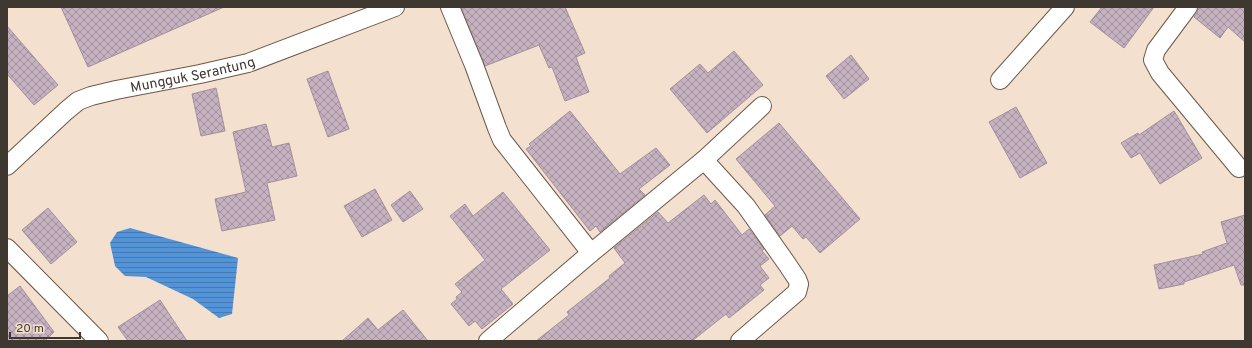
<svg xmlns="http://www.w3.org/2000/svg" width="1252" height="348" viewBox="0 0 1252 348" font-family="Overpass,sans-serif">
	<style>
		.water { fill: url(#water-rules) }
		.building { fill: url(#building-cross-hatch); stroke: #a38f9e }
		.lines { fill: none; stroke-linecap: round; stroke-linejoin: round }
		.street-casing { stroke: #6a594a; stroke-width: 20 }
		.street { stroke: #fff; stroke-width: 18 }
		.labels { text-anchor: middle; stroke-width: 3; stroke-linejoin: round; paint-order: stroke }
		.street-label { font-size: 14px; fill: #3f3831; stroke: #f4e0ce }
	</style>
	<defs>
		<pattern id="water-rules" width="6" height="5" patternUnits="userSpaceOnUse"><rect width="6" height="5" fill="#5394d9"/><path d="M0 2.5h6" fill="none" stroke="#467ab1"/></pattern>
		<pattern id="building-cross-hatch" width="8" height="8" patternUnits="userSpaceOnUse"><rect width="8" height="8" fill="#c6b1c0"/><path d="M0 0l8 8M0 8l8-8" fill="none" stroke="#a2919d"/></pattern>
	</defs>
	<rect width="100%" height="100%" fill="#f4e0ce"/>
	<path class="water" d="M 130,228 L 238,258 L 232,314 L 219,318 L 193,299 L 146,277 L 125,276 L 115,266 L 110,243 L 117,232 Z"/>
	<path class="building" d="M 61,7 L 224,7 L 88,67 Z
		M 461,7 L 565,7 L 585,53 L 576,57 L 589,92 L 565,101 L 552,67 L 549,68 L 539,45 L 485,66 Z
		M 1102,7 L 1154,7 L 1124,48 L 1090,22 Z
		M 1198,7 L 1245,7 L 1245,42 L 1228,27 L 1220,38 L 1194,17 L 1197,13 Z
		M 7,26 L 58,85 L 34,105 L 7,74 Z
		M 734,51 L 763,85 L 707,133 L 670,89 L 700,64 L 708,73 Z
		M 851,55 L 869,79 L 844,99 L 826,76 Z
		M 328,71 L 349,129 L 328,137 L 307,79 Z
		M 216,88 L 225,131 L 201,136 L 192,94 Z
		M 1016,107 L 1047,163 L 1020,178 L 989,122 Z
		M 570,111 L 620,174 L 656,148 L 670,165 L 639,189 L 645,195 L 600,232 L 596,226 L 590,231 L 526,149 L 531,146 L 529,144 Z
		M 1174,111 L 1202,158 L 1160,184 L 1140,153 L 1131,158 L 1121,143 L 1138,133 L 1139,135 Z
		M 779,123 L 860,219 L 820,253 L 806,237 L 803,239 L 792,226 L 780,236 L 765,215 L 775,206 L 736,159 Z
		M 266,124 L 272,147 L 289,143 L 297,176 L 267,183 L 275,220 L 222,231 L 215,199 L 246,192 L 233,132 Z
		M 375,189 L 392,220 L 362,237 L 344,206 Z
		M 410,191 L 423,209 L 403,222 L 391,205 Z
		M 503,192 L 550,250 L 501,289 L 513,304 L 482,329 L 475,321 L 469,326 L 451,304 L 457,299 L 456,297 L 462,292 L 455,284 L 485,260 L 450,216 L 465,204 L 473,216 Z
		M 704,195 L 711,204 L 715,200 L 742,235 L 749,229 L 764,249 L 762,251 L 769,259 L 760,266 L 769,278 L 760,285 L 764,290 L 729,318 L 726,314 L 692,341 L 536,341 L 569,315 L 567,312 L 610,278 L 609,276 L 625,263 L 614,248 L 658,212 L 668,223 Z
		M 48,208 L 77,242 L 51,264 L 22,230 Z
		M 1245,215 L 1245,285 L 1241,285 L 1234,265 L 1184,282 L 1184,284 L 1159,289 L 1154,265 L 1203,254 L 1202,252 L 1227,243 L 1221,222 Z
		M 20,286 L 54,332 L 45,341 L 7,341 L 7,296 Z
		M 160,300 L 187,341 L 128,341 L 118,327 Z
		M 403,310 L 428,341 L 342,341 L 368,318 L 378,330 Z"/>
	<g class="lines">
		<defs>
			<g id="street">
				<path d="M 450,7 L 474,65 L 497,128 L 502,140 L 591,253"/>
				<path d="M 1188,7 L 1156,50 L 1153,60 L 1160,73 L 1239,168"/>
				<path d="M 1000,80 L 1065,7"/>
				<path d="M 704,160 L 746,206 L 787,264 L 797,279 L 799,284 L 797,292 L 740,341"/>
				<path id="s1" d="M 7,166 L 66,111 L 78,101 L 91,96 L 116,90 L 200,74 L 248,63 L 395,7"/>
				<path d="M 7,248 L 99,341"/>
				<path d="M 488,341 L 591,253 L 704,160 L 762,106"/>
			</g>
		</defs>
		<use href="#street" class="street-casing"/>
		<use href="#street" class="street"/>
	</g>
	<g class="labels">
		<g class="street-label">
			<text dy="5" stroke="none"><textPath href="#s1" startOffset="214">Mungguk Serantung</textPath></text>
		</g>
	</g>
	<rect width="1252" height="348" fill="none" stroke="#3f3831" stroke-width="16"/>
	<path d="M10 332v6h70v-6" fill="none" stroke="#3f3831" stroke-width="2"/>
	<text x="16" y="332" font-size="12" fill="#3f3831" stroke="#f4e0ce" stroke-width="3" paint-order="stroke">20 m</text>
</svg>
